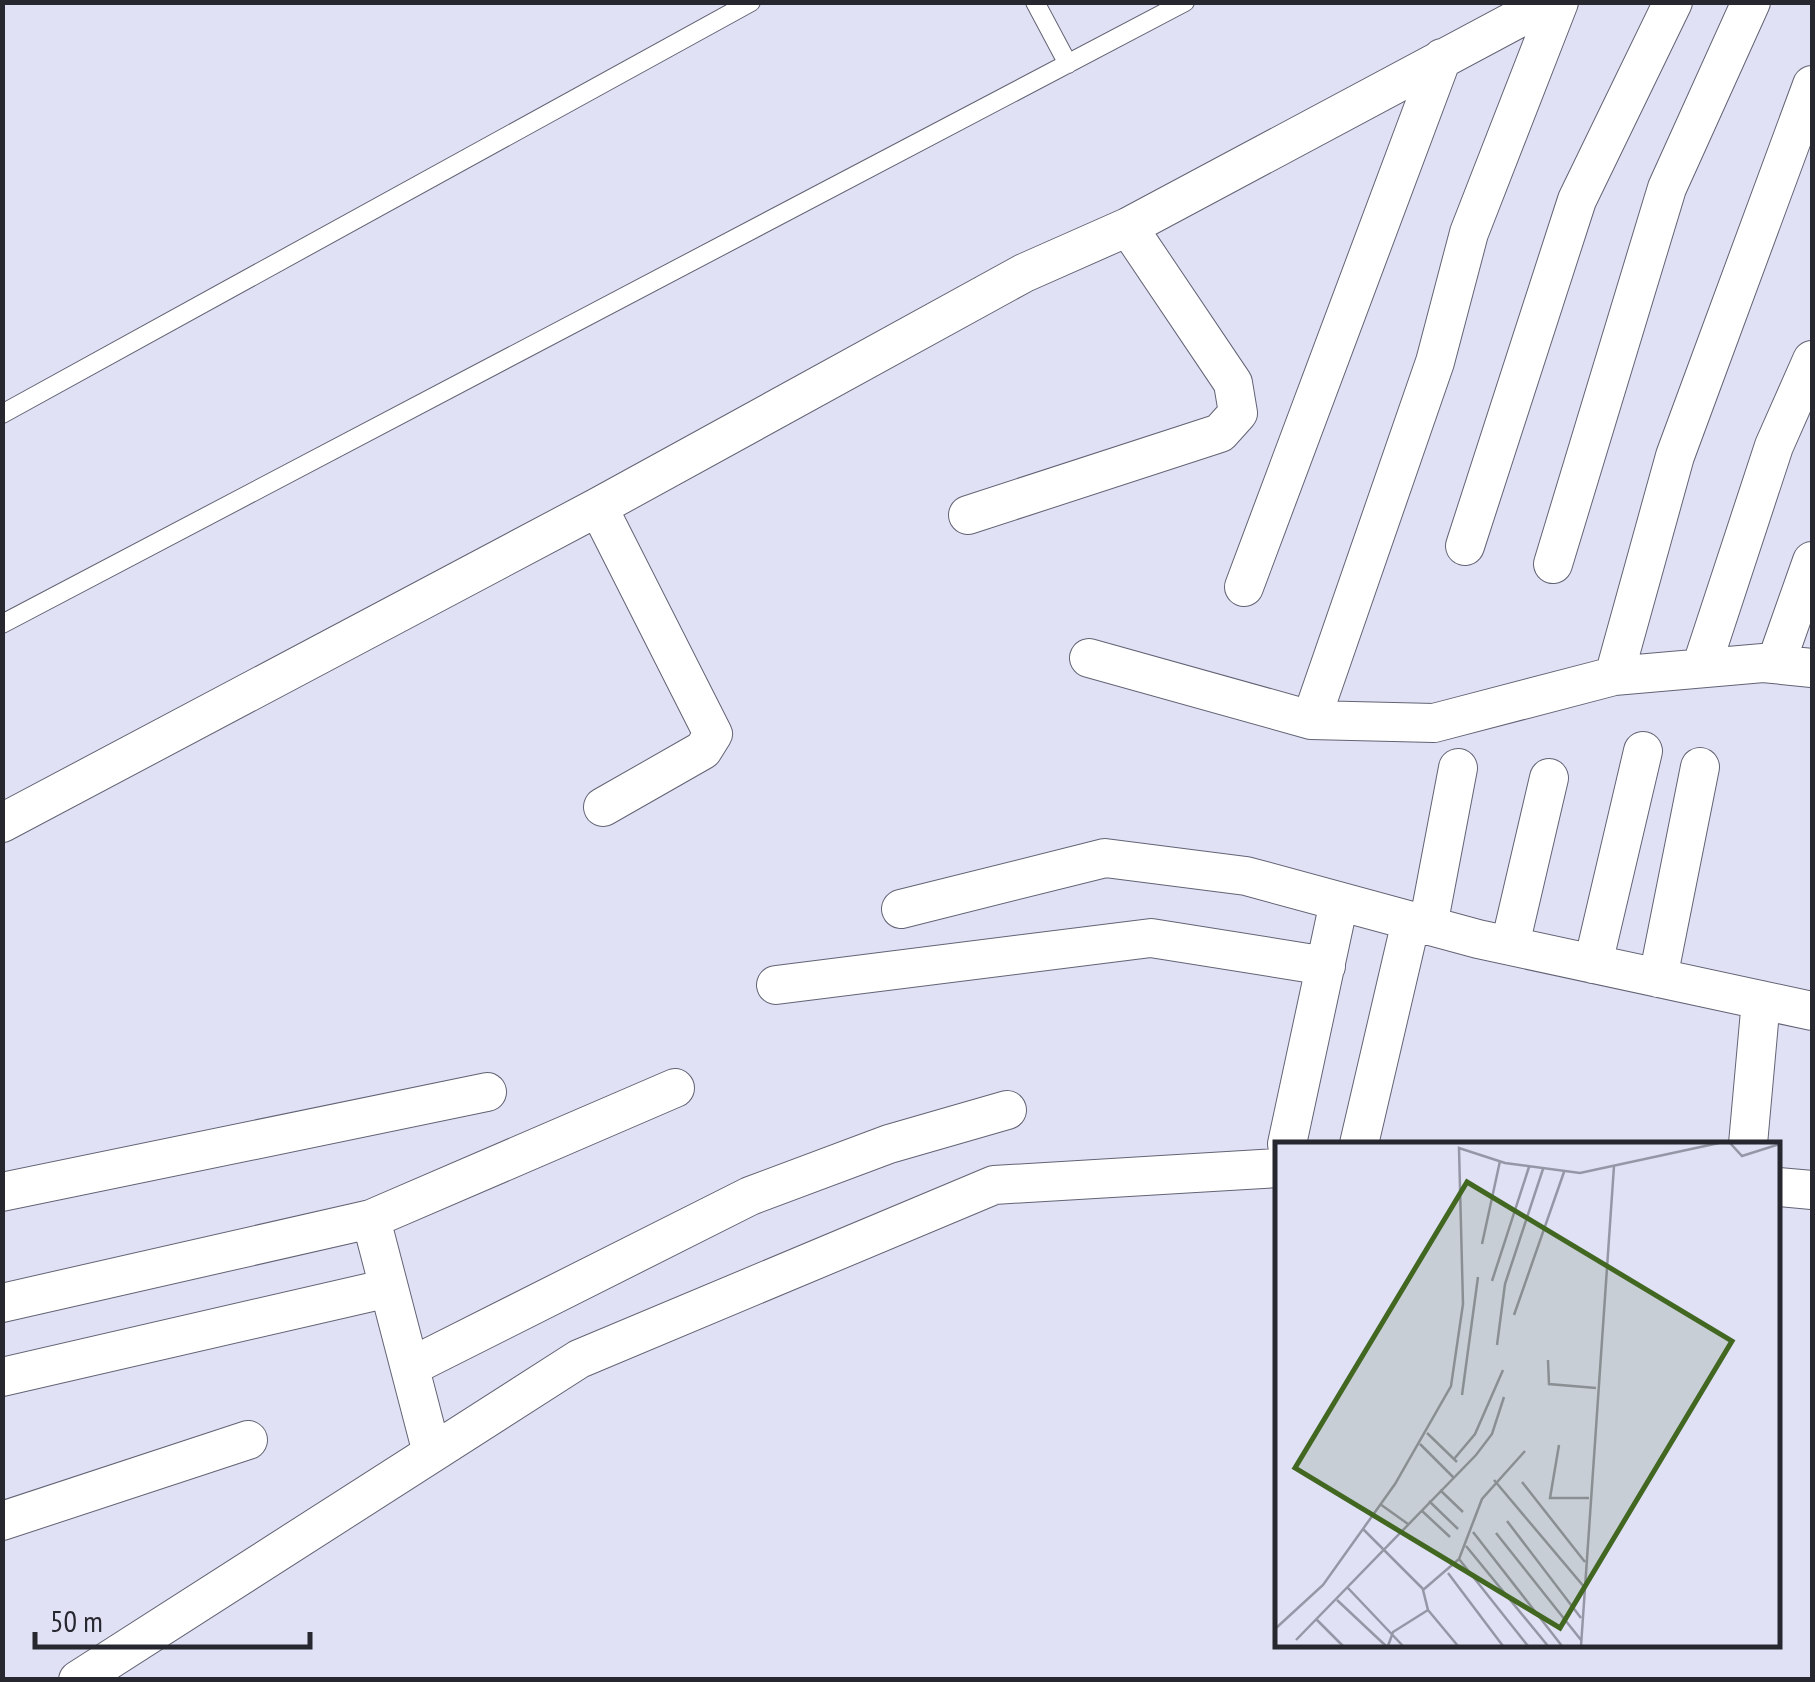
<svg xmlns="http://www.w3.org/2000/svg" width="1815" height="1682" viewBox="0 0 1815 1682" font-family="'PT Sans Narrow',sans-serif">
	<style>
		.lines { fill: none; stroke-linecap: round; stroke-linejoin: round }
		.lane-casing { stroke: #626374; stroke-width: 20 }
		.street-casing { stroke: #626374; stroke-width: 40 }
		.lane { stroke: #fff; stroke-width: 18 }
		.street { stroke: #fff; stroke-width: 38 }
		.inset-road { fill: none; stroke: #9697a6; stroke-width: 2.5 }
		.view { fill: #426721; fill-opacity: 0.15; stroke: #426721; stroke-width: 5 }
		.inset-edge { fill: none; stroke: #27282f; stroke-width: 5 }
	</style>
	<rect width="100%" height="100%" fill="#e0e1f5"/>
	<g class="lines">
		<defs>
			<path id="lane" d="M 1035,2 L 1068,64
				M 2,414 L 751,2
				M 2,624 L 1185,2"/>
			<path id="street" d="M 598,507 L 713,734 L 703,750 L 603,807
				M 968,515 L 1220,433 L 1238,413 L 1233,383 L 1128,227
				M 1465,546 L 1577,200 L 1673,2
				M 1553,564 L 1667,188 L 1751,2
				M 1244,587 L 1442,58
				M 1089,658 L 1311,720 L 1434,723 L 1614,676 L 1763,663 L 1812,668
				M 1776,663 L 1812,561
				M 1701,668 L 1774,446 L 1812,360
				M 1614,676 L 1675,456 L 1812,85
				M 1311,720 L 1435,362 L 1469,233 L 1559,2
				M 2,823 L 598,507 L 1024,273 L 1128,227 L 1549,2
				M 901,909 L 1105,858 L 1246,876 L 1478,939 L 1812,1011
				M 1428,926 L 1458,768
				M 1510,945 L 1549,778
				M 1593,964 L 1643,751
				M 1658,978 L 1700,767
				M 776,985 L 1151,938 L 1326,966
				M 1287,1144 L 1339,902
				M 1359,1144 L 1411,921
				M 1748,1144 L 1761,1000
				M 1778,1187 L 1812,1190
				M 2,1192 L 487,1092
				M 371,1219 L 432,1453
				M 2,1303 L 371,1219 L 675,1088
				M 410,1367 L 750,1196 L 889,1144 L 1007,1110
				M 2,1377 L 389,1288
				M 2,1521 L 248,1440
				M 78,1680 L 579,1359 L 994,1185 L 1278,1168"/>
		</defs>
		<use href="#lane" class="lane-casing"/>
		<use href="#street" class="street-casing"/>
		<use href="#lane" class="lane"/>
		<use href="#street" class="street"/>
	</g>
	<g transform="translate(1275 1142)">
		<rect width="505" height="505" fill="#e0e1f5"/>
		<path class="inset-road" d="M 455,1 L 467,14 L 505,2M 207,102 L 225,19M 217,139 L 254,25M 239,173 L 289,30M 222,203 L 230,142 L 268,27M 273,218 L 274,242 L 321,246M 187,253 L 203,135M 152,291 L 182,320M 145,302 L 178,335M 284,303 L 275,356 L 314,356M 179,317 L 200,292 L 228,228M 219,338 L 310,446 L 306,504M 247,340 L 310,420M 165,348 L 188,370M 154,359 L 183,387M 105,362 L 133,382M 146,368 L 175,395M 232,379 L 306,476M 88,387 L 148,447M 198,390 L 287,504M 221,391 L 306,498M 191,404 L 273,504M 184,417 L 253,504M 173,431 L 228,504M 72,445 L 128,504M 310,446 L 339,24M 62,458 L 111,504M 153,468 L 183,504M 42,478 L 68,504M 0,487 L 48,443 L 120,342 L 176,244 L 188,162 L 184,6 L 230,21 L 305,31 L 444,1M 21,498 L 201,313 L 217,292 L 229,255M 113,504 L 118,490 L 153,468 L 148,448 L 184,417 L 207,357 L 250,309"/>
		<path class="view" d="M 192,40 L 457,199 L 285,486 L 20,326 Z"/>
		<rect width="505" height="505" class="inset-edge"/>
	</g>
	<rect width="1815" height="1682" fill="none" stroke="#27282f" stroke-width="10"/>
	<path d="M35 1632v15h275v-15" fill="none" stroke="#27282f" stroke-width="5"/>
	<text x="50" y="1632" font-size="30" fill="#27282f" stroke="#e0e1f5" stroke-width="8" paint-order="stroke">50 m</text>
</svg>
